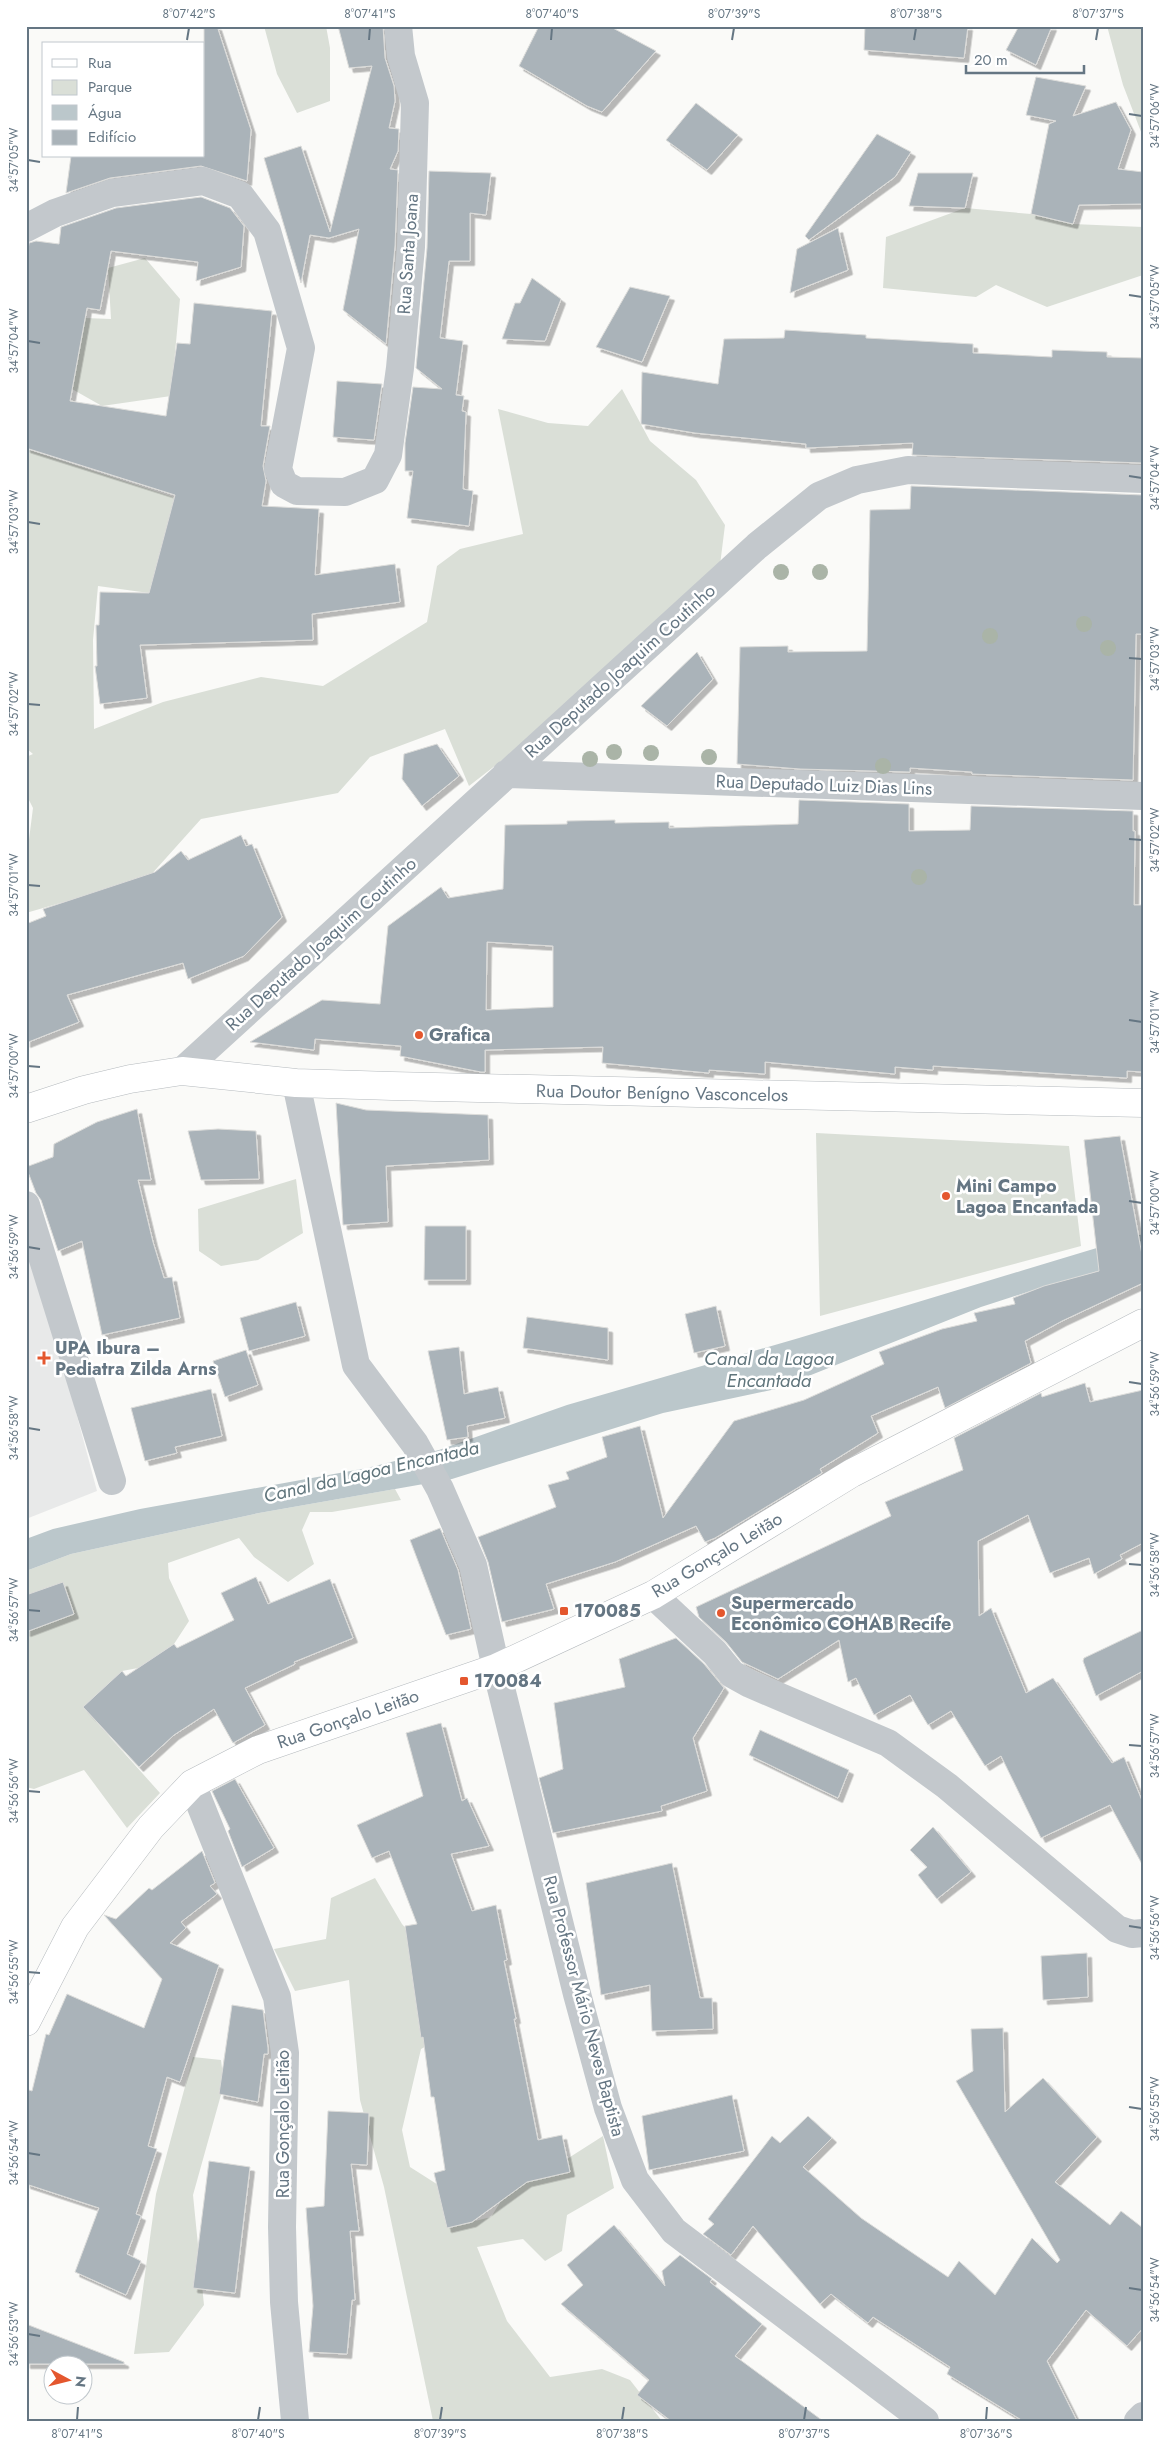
<svg xmlns="http://www.w3.org/2000/svg" width="1169" height="2447" viewBox="0 0 1169 2447" font-family="Jost,sans-serif">
	<style>
		.built { fill: #e8e9e9 }
		.green { fill: #dadfd7 }
		.water { fill: #bbc7cb }
		.building { fill: #aab3b9; stroke: #dcdcda; fill-rule: evenodd; filter: url(#shadow) }
		.lines { fill: none; stroke-linecap: round; stroke-linejoin: round }
		.major-casing { stroke: #b5babe; stroke-width: 29 }
		.minor { stroke: #c3c8cc; stroke-width: 28 }
		.major { stroke: #fff; stroke-width: 28 }
		.tree { fill: #aab4a7 }
		.ticks { fill: none; stroke: #657683; stroke-width: 2 }
		.poi-dot { fill: #e4572e; stroke: #fff; stroke-width: 2 }
		.labels { text-anchor: middle; stroke-width: 5; stroke-linejoin: round; paint-order: stroke }
		.street-label { font-size: 18px; fill: #657683; stroke: #fff }
		.poi-label { font-size: 18px; font-weight: bold; fill: #657683; stroke: #fff; text-anchor: start }
		.water-label { font-size: 19px; font-style: italic; fill: #60757c; stroke: #fff }
		.neatline { fill: none; stroke: #657683; stroke-width: 2 }
		.ticks-label { font-size: 12px; text-anchor: middle; fill: #657683 }
	</style>
	<defs>
		<filter id="shadow"><feDropShadow dx="4.5" dy="4.5" stdDeviation="0" flood-color="#0004"/></filter>
	</defs>
	<rect width="100%" height="100%" fill="#fafaf8"/>
	<path class="built" d="M 26,1224 L 97,1491 L 26,1519 Z"/>
	<path class="green" d="M 264,26 L 326,26 L 330,48 L 330,101 L 297,113 L 277,74 Z
		M 1107,26 L 1143,26 L 1143,137 L 1123,85 Z
		M 965,208 L 1031,214 L 1073,224 L 1143,227 L 1143,275 L 1047,307 L 996,285 L 976,297 L 883,288 L 886,237 Z
		M 145,258 L 180,299 L 171,396 L 102,406 L 72,389 L 85,318 L 111,319 L 108,268 Z
		M 622,389 L 650,441 L 696,480 L 725,525 L 720,565 L 523,744 L 469,786 L 445,729 L 370,757 L 338,793 L 201,819 L 149,877 L 26,913 L 26,863 L 33,808 L 26,794 L 26,757 L 33,754 L 26,748 L 26,449 L 179,499 L 149,593 L 98,586 L 93,640 L 94,729 L 163,702 L 261,677 L 323,686 L 427,622 L 437,566 L 460,549 L 523,534 L 498,409 L 548,423 L 588,426 Z
		M 816,1133 L 1069,1146 L 1081,1246 L 820,1316 Z
		M 296,1179 L 303,1233 L 258,1260 L 221,1266 L 199,1251 L 198,1209 Z
		M 395,1489 L 401,1500 L 332,1512 L 310,1512 L 302,1530 L 314,1564 L 288,1582 L 254,1557 L 239,1538 L 168,1563 L 169,1578 L 189,1621 L 174,1644 L 138,1668 L 122,1671 L 83,1707 L 160,1793 L 127,1828 L 84,1770 L 34,1789 L 26,1787 L 26,1571 L 71,1554 L 259,1513 Z
		M 375,1878 L 402,1924 L 427,1953 L 447,2035 L 421,2049 L 402,2130 L 410,2167 L 443,2188 L 463,2224 L 491,2217 L 510,2187 L 545,2173 L 603,2136 L 614,2188 L 567,2215 L 562,2251 L 545,2261 L 523,2239 L 477,2247 L 507,2321 L 550,2377 L 602,2369 L 630,2380 L 662,2421 L 433,2421 L 384,2187 L 360,2100 L 349,1980 L 295,1991 L 274,1949 L 326,1939 L 331,1898 Z
		M 193,2057 L 221,2060 L 224,2084 L 193,2195 L 204,2305 L 169,2352 L 134,2354 L 156,2194 Z"/>
	<path class="water" d="M 1143,1234 L 1143,1258 L 1043,1287 L 981,1307 L 776,1389 L 663,1413 L 452,1479 L 259,1513 L 71,1554 L 26,1571 L 26,1539 L 53,1529 L 140,1509 L 367,1468 L 439,1450 L 567,1405 L 799,1338 Z"/>
	<path class="building" d="M 204,26 L 217,26 L 251,130 L 247,181 L 201,166 L 110,178 L 66,193 L 71,156 L 204,156 Z
		M 338,26 L 383,26 L 385,58 L 394,86 L 395,101 L 389,128 L 399,129 L 398,151 L 390,169 L 398,170 L 395,246 L 386,344 L 343,310 L 359,229 L 329,238 L 310,235 L 301,283 L 264,158 L 301,146 L 330,232 L 372,66 L 349,68 Z
		M 539,26 L 609,26 L 656,51 L 602,112 L 587,106 L 519,66 Z
		M 865,26 L 968,26 L 964,58 L 864,50 Z
		M 1019,26 L 1052,26 L 1036,65 L 1006,50 Z
		M 1036,77 L 1086,86 L 1073,116 L 1116,102 L 1131,130 L 1118,169 L 1143,172 L 1143,204 L 1079,205 L 1073,224 L 1031,214 L 1049,124 L 1056,121 L 1026,115 Z
		M 696,103 L 738,135 L 707,170 L 666,140 Z
		M 877,134 L 911,152 L 895,177 L 809,240 L 805,236 Z
		M 429,171 L 491,173 L 486,215 L 470,213 L 470,261 L 449,261 L 440,338 L 463,341 L 456,395 L 464,396 L 462,411 L 466,412 L 463,489 L 473,491 L 469,526 L 407,518 L 413,471 L 405,471 L 405,443 L 413,387 L 442,389 L 416,368 L 427,248 Z
		M 918,173 L 973,173 L 965,208 L 909,206 Z
		M 201,197 L 230,208 L 244,226 L 241,267 L 196,281 L 198,262 L 111,251 L 100,310 L 87,308 L 70,401 L 166,416 L 177,343 L 190,344 L 194,303 L 272,311 L 261,426 L 270,426 L 263,466 L 266,481 L 262,506 L 319,509 L 315,575 L 395,564 L 400,602 L 312,614 L 313,640 L 140,645 L 147,698 L 100,704 L 95,666 L 97,666 L 96,625 L 99,625 L 100,592 L 149,593 L 175,495 L 26,448 L 26,263 L 29,243 L 36,241 L 59,244 L 61,227 L 116,208 Z
		M 838,228 L 848,270 L 790,293 L 797,249 Z
		M 532,278 L 561,299 L 545,341 L 502,339 L 515,303 L 520,303 Z
		M 630,287 L 670,296 L 642,362 L 596,347 Z
		M 785,330 L 866,335 L 866,338 L 973,344 L 973,353 L 1052,357 L 1052,350 L 1107,352 L 1107,357 L 1143,358 L 1143,463 L 912,455 L 913,443 L 806,448 L 806,444 L 695,433 L 641,424 L 642,372 L 718,384 L 724,339 L 784,338 Z
		M 337,381 L 382,384 L 374,440 L 333,437 Z
		M 911,486 L 1143,495 L 1143,634 L 1136,634 L 1133,780 L 972,774 L 972,772 L 910,768 L 910,772 L 800,769 L 737,764 L 740,647 L 788,646 L 788,652 L 867,651 L 870,510 L 910,509 Z
		M 697,652 L 713,679 L 667,726 L 641,706 Z
		M 437,744 L 459,776 L 422,806 L 402,779 L 404,754 Z
		M 799,800 L 909,804 L 909,831 L 970,830 L 971,806 L 1133,811 L 1133,831 L 1135,831 L 1134,905 L 1143,905 L 1143,1072 L 1127,1071 L 1127,1078 L 933,1066 L 933,1070 L 895,1067 L 895,1074 L 765,1062 L 765,1074 L 709,1070 L 709,1073 L 602,1063 L 603,1047 L 485,1050 L 485,1072 L 481,1072 L 400,1056 L 401,1046 L 315,1039 L 314,1050 L 250,1042 L 322,1000 L 380,1004 L 388,926 L 441,887 L 448,898 L 503,889 L 505,825 L 567,824 L 567,821 L 615,820 L 615,823 L 669,822 L 669,828 L 798,824 ZM 487,942 L 553,946 L 553,1007 L 486,1010 Z
		M 241,835 L 246,846 L 252,844 L 282,917 L 244,956 L 188,979 L 183,963 L 67,995 L 79,1022 L 26,1043 L 26,924 L 46,916 L 43,909 L 155,872 L 181,851 L 188,860 Z
		M 336,1103 L 366,1110 L 488,1115 L 489,1160 L 386,1166 L 388,1222 L 343,1225 Z
		M 137,1109 L 151,1180 L 138,1180 L 153,1242 L 164,1278 L 172,1277 L 180,1318 L 102,1335 L 82,1241 L 58,1251 L 41,1200 L 36,1193 L 26,1167 L 53,1157 L 54,1144 L 97,1122 Z
		M 218,1129 L 256,1131 L 259,1179 L 201,1180 L 188,1131 Z
		M 1120,1136 L 1143,1260 L 1143,1283 L 1062,1321 L 1025,1341 L 1031,1363 L 945,1408 L 938,1387 L 871,1416 L 878,1433 L 820,1469 L 822,1473 L 715,1538 L 705,1542 L 696,1526 L 615,1562 L 546,1584 L 554,1609 L 502,1622 L 488,1562 L 478,1537 L 556,1507 L 548,1485 L 569,1479 L 566,1472 L 607,1457 L 602,1437 L 640,1426 L 663,1518 L 734,1421 L 804,1400 L 884,1364 L 879,1352 L 942,1329 L 977,1321 L 974,1313 L 1015,1304 L 1013,1298 L 1044,1286 L 1099,1271 L 1084,1140 Z
		M 425,1226 L 466,1226 L 466,1280 L 424,1280 Z
		M 296,1302 L 305,1336 L 249,1351 L 240,1318 Z
		M 716,1306 L 725,1346 L 694,1353 L 685,1314 Z
		M 527,1317 L 608,1328 L 608,1360 L 523,1348 Z
		M 459,1347 L 464,1394 L 498,1387 L 505,1418 L 467,1426 L 468,1437 L 447,1440 L 428,1351 Z
		M 246,1350 L 258,1385 L 225,1397 L 213,1361 Z
		M 1085,1383 L 1090,1402 L 1143,1390 L 1143,1543 L 1120,1555 L 1122,1559 L 1094,1574 L 1089,1558 L 1050,1573 L 1028,1515 L 978,1541 L 979,1616 L 991,1608 L 1026,1693 L 1053,1678 L 1112,1763 L 1124,1757 L 1143,1803 L 1143,1866 L 1110,1805 L 1041,1838 L 1001,1756 L 985,1766 L 951,1711 L 928,1725 L 910,1695 L 874,1715 L 856,1678 L 848,1682 L 839,1640 L 778,1679 L 742,1662 L 726,1642 L 699,1617 L 696,1607 L 891,1516 L 885,1502 L 963,1470 L 954,1438 L 1041,1393 L 1042,1397 Z
		M 211,1389 L 222,1436 L 175,1447 L 177,1453 L 145,1461 L 131,1408 Z
		M 440,1528 L 458,1570 L 471,1629 L 446,1635 L 410,1540 Z
		M 256,1577 L 268,1604 L 330,1579 L 353,1638 L 294,1662 L 295,1664 L 245,1688 L 265,1725 L 233,1743 L 214,1709 L 174,1735 L 139,1767 L 83,1707 L 122,1671 L 126,1676 L 174,1644 L 177,1648 L 234,1620 L 221,1593 Z
		M 63,1582 L 74,1614 L 26,1632 L 26,1595 Z
		M 1143,1630 L 1143,1671 L 1096,1696 L 1083,1661 L 1084,1658 Z
		M 676,1638 L 704,1664 L 724,1688 L 693,1738 L 707,1791 L 661,1806 L 662,1811 L 553,1833 L 539,1778 L 563,1769 L 554,1703 L 625,1687 L 619,1659 Z
		M 441,1723 L 462,1801 L 467,1798 L 489,1846 L 451,1854 L 472,1911 L 496,1905 L 507,1960 L 504,1961 L 516,2019 L 514,2019 L 538,2140 L 562,2135 L 570,2172 L 527,2182 L 472,2222 L 447,2228 L 434,2173 L 445,2170 L 434,2097 L 431,2097 L 423,2037 L 421,2038 L 405,1926 L 417,1924 L 389,1851 L 372,1858 L 357,1825 L 423,1796 L 406,1733 Z
		M 760,1730 L 849,1770 L 838,1798 L 749,1755 Z
		M 235,1779 L 274,1848 L 242,1867 L 228,1831 L 230,1829 L 212,1791 Z
		M 933,1827 L 971,1872 L 937,1899 L 918,1875 L 927,1867 L 910,1850 Z
		M 202,1851 L 215,1883 L 210,1886 L 217,1894 L 181,1922 L 186,1928 L 170,1943 L 219,1965 L 180,2082 L 167,2077 L 148,2146 L 157,2149 L 136,2214 L 141,2216 L 127,2254 L 141,2261 L 126,2295 L 75,2272 L 99,2208 L 26,2184 L 26,2089 L 32,2091 L 46,2034 L 49,2035 L 67,1994 L 144,2028 L 162,1979 L 104,1915 L 116,1919 L 149,1888 L 152,1890 Z
		M 672,1863 L 700,1998 L 712,1998 L 713,2029 L 652,2031 L 650,1985 L 601,1995 L 586,1883 Z
		M 1087,1953 L 1088,1997 L 1043,2000 L 1041,1956 Z
		M 232,2005 L 263,2010 L 268,2048 L 268,2054 L 264,2054 L 258,2102 L 219,2094 Z
		M 1003,2028 L 1005,2112 L 1043,2078 L 1097,2137 L 1055,2182 L 1110,2225 L 1121,2211 L 1143,2228 L 1143,2328 L 1127,2346 L 1086,2310 L 1047,2361 L 1077,2421 L 1023,2421 L 947,2374 L 950,2367 L 873,2317 L 868,2323 L 831,2294 L 820,2304 L 753,2226 L 731,2255 L 703,2234 L 714,2224 L 708,2219 L 772,2136 L 780,2143 L 808,2116 L 832,2138 L 803,2167 L 861,2218 L 948,2277 L 959,2261 L 995,2295 L 1032,2238 L 1057,2263 L 1060,2260 L 956,2081 L 973,2071 L 971,2029 Z
		M 732,2095 L 744,2151 L 649,2170 L 642,2116 Z
		M 328,2111 L 369,2113 L 367,2165 L 351,2164 L 359,2231 L 350,2231 L 355,2300 L 352,2300 L 347,2354 L 309,2352 L 313,2306 L 306,2208 L 324,2206 Z
		M 209,2161 L 250,2167 L 235,2293 L 193,2288 Z
		M 614,2225 L 665,2286 L 662,2271 L 680,2255 L 712,2279 L 710,2282 L 762,2324 L 735,2356 L 823,2421 L 671,2421 L 637,2395 L 649,2380 L 561,2304 L 583,2285 L 567,2265 Z
		M 26,2324 L 124,2362 L 124,2364 L 26,2364 Z"/>
	<g class="lines">
		<defs>
			<path id="major" d="M 26,1109 L 84,1090 L 130,1079 L 182,1071 L 296,1083 L 392,1086 L 1143,1103
				M 26,2022 L 75,1927 L 151,1827 L 192,1784 L 258,1750 L 496,1668 L 653,1595 L 852,1473 L 1143,1323"/>
		</defs>
		<use href="#major" class="major-casing"/>
		<path class="minor" d="M 26,228 L 55,213 L 112,193 L 203,181 L 240,195 L 267,231 L 301,348 L 278,469 L 284,484 L 297,491 L 345,492 L 375,480 L 388,455 L 400,368 L 411,247 L 415,103 L 401,56 L 398,26
			M 506,774 L 1143,796
			M 182,1071 L 757,546 L 819,496 L 857,480 L 908,470 L 1143,479
			M 296,1083 L 356,1365 L 415,1444 L 440,1489 L 473,1565 L 496,1668 L 577,1994 L 608,2108 L 635,2180 L 674,2231 L 925,2421
			M 26,1205 L 112,1481
			M 653,1595 L 715,1653 L 732,1674 L 750,1684 L 888,1743 L 947,1786 L 1117,1929 L 1132,1934 L 1143,1933
			M 192,1784 L 277,1997 L 285,2053 L 282,2227 L 284,2302 L 295,2421
			M 1138,2421 L 1143,2416"/>
		<use href="#major" class="major"/>
	</g>
	<g class="tree">
		<circle cx="781" cy="572" r="8"/>
		<circle cx="820" cy="572" r="8"/>
		<circle cx="1084" cy="624" r="8"/>
		<circle cx="990" cy="636" r="8"/>
		<circle cx="1108" cy="648" r="8"/>
		<circle cx="614" cy="752" r="8"/>
		<circle cx="651" cy="753" r="8"/>
		<circle cx="709" cy="757" r="8"/>
		<circle cx="590" cy="759" r="8"/>
		<circle cx="883" cy="766" r="8"/>
		<circle cx="919" cy="877" r="8"/>
	</g>
	<path class="ticks" d="M 187,40 L 189,28M 369,40 L 370,28M 551,40 L 552,28M 732,40 L 734,28M 914,40 L 916,28M 1096,40 L 1098,28M 1129,114 L 1142,116M 28,160 L 40,162M 1129,295 L 1142,297M 28,341 L 40,343M 1129,476 L 1142,478M 28,522 L 40,524M 1129,658 L 1142,659M 28,704 L 40,705M 1129,839 L 1142,840M 28,885 L 40,886M 1129,1020 L 1142,1022M 28,1066 L 40,1067M 1129,1201 L 1142,1203M 28,1247 L 40,1249M 1129,1382 L 1142,1384M 28,1428 L 40,1430M 1129,1564 L 1142,1565M 28,1610 L 40,1611M 1129,1745 L 1142,1746M 28,1791 L 40,1792M 1129,1926 L 1142,1928M 28,1972 L 40,1973M 1129,2107 L 1142,2109M 28,2153 L 40,2155M 1129,2288 L 1142,2290M 28,2334 L 40,2336M 77,2420 L 78,2407M 258,2420 L 260,2407M 440,2420 L 442,2407M 622,2420 L 624,2407M 804,2420 L 806,2407M 986,2420 L 987,2407"/>
	<g class="poi-dot">
		<circle cx="419" cy="1035" r="5"/>
		<circle cx="946" cy="1196" r="5"/>
		<path d="M41.5 1350.5h5v5h5v5h-5v5h-5v-5h-5v-5h5z"/>
		<rect x="559" y="1606" width="10" height="10" rx="2.5"/>
		<circle cx="721" cy="1613" r="5"/>
		<rect x="459" y="1676" width="10" height="10" rx="2.5"/>
	</g>
	<g class="labels">
		<g class="street-label">
			<text transform="translate(408 254) rotate(-86)" y="6">Rua Santa Joana</text>
			<text transform="translate(620 671) rotate(-42)" y="6">Rua Deputado Joaquim Coutinho</text>
			<text transform="translate(824 785) rotate(2)" y="6">Rua Deputado Luiz Dias Lins</text>
			<text transform="translate(321 944) rotate(-42)" y="6">Rua Deputado Joaquim Coutinho</text>
			<text transform="translate(662 1093) rotate(1)" y="6">Rua Doutor Benígno Vasconcelos</text>
			<text transform="translate(717 1555) rotate(-31)" y="6">Rua Gonçalo Leitão</text>
			<text transform="translate(348 1719) rotate(-19)" y="6">Rua Gonçalo Leitão</text>
			<text transform="translate(584 2006) rotate(75)" y="6">Rua Professor Mário Neves Baptista</text>
			<text transform="translate(283 2124) rotate(-90)" y="6">Rua Gonçalo Leitão</text>
		</g>
		<g class="poi-label">
			<text x="429" y="1041">Grafica</text>
			<text x="956" y="1192">Mini Campo<tspan x="956" dy="21">Lagoa Encantada</tspan></text>
			<text x="55" y="1354">UPA Ibura –<tspan x="55" dy="21">Pediatra Zilda Arns</tspan></text>
			<text x="731" y="1609">Supermercado<tspan x="731" dy="21">Econômico COHAB Recife</tspan></text>
			<text x="574" y="1617">170085</text>
			<text x="474" y="1687">170084</text>
		</g>
		<g class="water-label">
			<text x="769" y="1365">Canal da Lagoa<tspan x="769" dy="22">Encantada</tspan></text>
			<text transform="translate(371 1471) rotate(-13)" y="7">Canal da Lagoa Encantada</text>
		</g>
	</g>
	<rect width="1169" height="2447" fill="none" stroke="#ffffff" stroke-width="55"/>
	<rect x="42" y="42" width="162" height="115" fill="#ffffff" stroke="#c1c8cd"/>
	<rect x="52" y="59" width="25" height="8" fill="#ffffff" stroke="#c1c8cd"/>
	<text x="88" y="68" font-size="15" fill="#657683">Rua</text>
	<rect x="52" y="80" width="25" height="15" fill="#dadfd7" stroke="#c1c8cd"/>
	<text x="88" y="92" font-size="15" fill="#657683">Parque</text>
	<rect x="52" y="105" width="25" height="15" fill="#bbc7cb" stroke="#c1c8cd"/>
	<text x="88" y="118" font-size="15" fill="#657683">Água</text>
	<rect x="52" y="130" width="25" height="15" fill="#aab3b9" stroke="#c1c8cd"/>
	<text x="88" y="142" font-size="15" fill="#657683">Edifício</text>
	<g transform="translate(68 2380) rotate(97)"><circle r="24" fill="#ffffff" stroke="#c1c8cd"/>
	<path d="M0-4L9 19L0 12L-9 19Z" fill="#e4572e"/>
	<text y="-8" font-size="14" font-weight="bold" text-anchor="middle" fill="#657683">N</text>
	</g>
	<path d="M966 65v8h118v-8" fill="none" stroke="#657683" stroke-width="2.5"/>
	<text x="974" y="65" font-size="15" fill="#657683" stroke="#ffffff" stroke-width="4" paint-order="stroke">20 m</text>
	<rect x="28" y="28" width="1114" height="2392" class="neatline"/>
	<g class="ticks-label">
		<text x="189" y="18">8°07'42"S</text>
		<text x="370" y="18">8°07'41"S</text>
		<text x="552" y="18">8°07'40"S</text>
		<text x="734" y="18">8°07'39"S</text>
		<text x="916" y="18">8°07'38"S</text>
		<text x="1098" y="18">8°07'37"S</text>
		<text transform="translate(1155 116) rotate(-90)" y="4">34°57'06"W</text>
		<text transform="translate(14 160) rotate(-90)" y="4">34°57'05"W</text>
		<text transform="translate(1155 297) rotate(-90)" y="4">34°57'05"W</text>
		<text transform="translate(14 341) rotate(-90)" y="4">34°57'04"W</text>
		<text transform="translate(1155 478) rotate(-90)" y="4">34°57'04"W</text>
		<text transform="translate(14 522) rotate(-90)" y="4">34°57'03"W</text>
		<text transform="translate(1155 659) rotate(-90)" y="4">34°57'03"W</text>
		<text transform="translate(14 704) rotate(-90)" y="4">34°57'02"W</text>
		<text transform="translate(1155 840) rotate(-90)" y="4">34°57'02"W</text>
		<text transform="translate(14 885) rotate(-90)" y="4">34°57'01"W</text>
		<text transform="translate(1155 1022) rotate(-90)" y="4">34°57'01"W</text>
		<text transform="translate(14 1066) rotate(-90)" y="4">34°57'00"W</text>
		<text transform="translate(1155 1203) rotate(-90)" y="4">34°57'00"W</text>
		<text transform="translate(14 1247) rotate(-90)" y="4">34°56'59"W</text>
		<text transform="translate(1155 1384) rotate(-90)" y="4">34°56'59"W</text>
		<text transform="translate(14 1428) rotate(-90)" y="4">34°56'58"W</text>
		<text transform="translate(1155 1565) rotate(-90)" y="4">34°56'58"W</text>
		<text transform="translate(14 1610) rotate(-90)" y="4">34°56'57"W</text>
		<text transform="translate(1155 1746) rotate(-90)" y="4">34°56'57"W</text>
		<text transform="translate(14 1791) rotate(-90)" y="4">34°56'56"W</text>
		<text transform="translate(1155 1928) rotate(-90)" y="4">34°56'56"W</text>
		<text transform="translate(14 1972) rotate(-90)" y="4">34°56'55"W</text>
		<text transform="translate(1155 2109) rotate(-90)" y="4">34°56'55"W</text>
		<text transform="translate(14 2153) rotate(-90)" y="4">34°56'54"W</text>
		<text transform="translate(1155 2290) rotate(-90)" y="4">34°56'54"W</text>
		<text transform="translate(14 2334) rotate(-90)" y="4">34°56'53"W</text>
		<text x="77" y="2438">8°07'41"S</text>
		<text x="258" y="2438">8°07'40"S</text>
		<text x="440" y="2438">8°07'39"S</text>
		<text x="622" y="2438">8°07'38"S</text>
		<text x="804" y="2438">8°07'37"S</text>
		<text x="986" y="2438">8°07'36"S</text>
	</g>
</svg>
